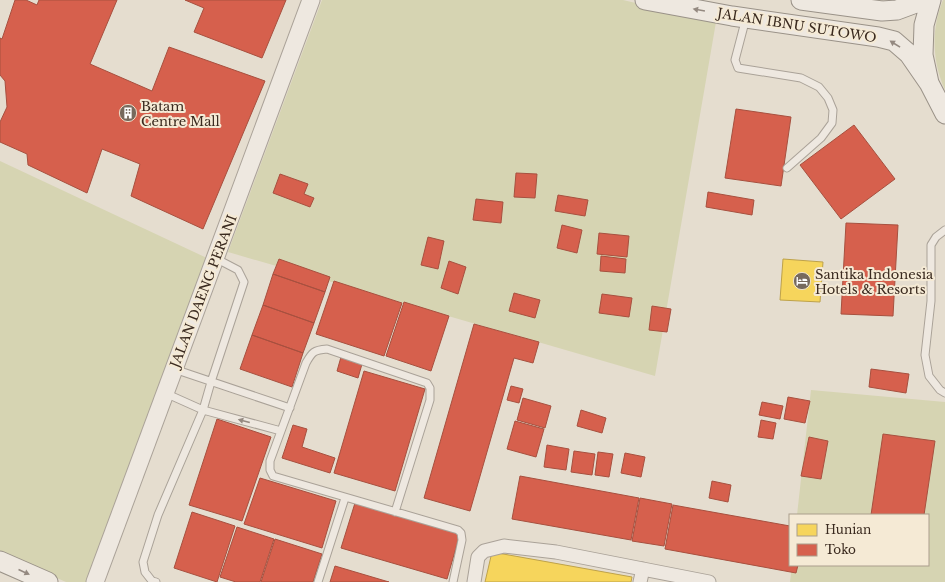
<svg xmlns="http://www.w3.org/2000/svg" width="945" height="582" viewBox="0 0 945 582" font-family="'Libre Baskerville',serif">
	<style>
		.green { fill: #d6d4b2 }
		.homes { fill: #f6d55c; stroke: #bea24a }
		.shops { fill: #d6604d; stroke: #a7503f }
		.lines { fill: none; stroke-linecap: round; stroke-linejoin: round }
		.service-casing { stroke: #aaa298; stroke-width: 9 }
		.minor-casing { stroke: #aaa298; stroke-width: 15 }
		.tertiary-casing { stroke: #aaa298; stroke-width: 19 }
		.secondary-casing { stroke: #9a9288; stroke-width: 21 }
		.service { stroke: #eee8e0; stroke-width: 7 }
		.minor { stroke: #eee8e0; stroke-width: 13 }
		.tertiary { stroke: #eee8e0; stroke-width: 17 }
		.secondary { stroke: #eee8e0; stroke-width: 19 }
		.oneway { fill: #948980 }
		.labels { text-anchor: middle; stroke-width: 4; stroke-linejoin: round; paint-order: stroke }
		.street-label { font-size: 13px; fill: #3a2a1f; stroke: #f5ead5 }
		.poi-label { font-size: 13px; fill: #3a2a1f; stroke: #f5ead5; text-anchor: start }
	</style>
	<rect width="100%" height="100%" fill="#e5ddcf"/>
	<path class="green" d="M 322,0 L 623,0 L 716,22 L 655,376 L 228,252 Z
		M 943,0 L 945,0 L 945,90 C 932,61 931,29 943,0 Z
		M 0,161 L 209,259 L 86,582 L 66,582 L 0,553 Z
		M 811,390 L 945,402 L 945,582 L 790,582 L 792,565 L 928,565 L 928,515 L 797,515 Z"/>
	<path class="homes" d="M 783,259 L 823,262 L 820,302 L 780,300 Z
		M 492,552 L 632,577 L 631,582 L 485,582 Z"/>
	<path class="shops" d="M 15,0 L 26,0 L 37,5 L 39,0 L 117,0 L 90,64 L 152,91 L 169,47 L 265,81 L 203,229 L 131,196 L 140,164 L 102,149 L 87,193 L 28,165 L 27,154 L 0,142 L 0,122 L 7,107 L 5,81 L 0,75 L 0,38 L 2,39 Z
		M 185,0 L 286,0 L 262,58 L 194,32 L 204,8 Z
		M 736,109 L 791,117 L 781,186 L 725,178 Z
		M 854,125 L 895,179 L 841,219 L 800,165 Z
		M 516,173 L 537,174 L 535,198 L 514,197 Z
		M 280,174 L 308,184 L 304,194 L 314,198 L 310,207 L 273,193 Z
		M 708,192 L 754,200 L 752,215 L 706,207 Z
		M 558,195 L 588,200 L 585,216 L 555,211 Z
		M 476,199 L 503,202 L 501,223 L 473,220 Z
		M 846,223 L 898,225 L 893,316 L 841,314 Z
		M 562,225 L 582,230 L 577,253 L 557,248 Z
		M 599,233 L 629,236 L 627,257 L 597,254 Z
		M 428,237 L 444,241 L 438,269 L 421,265 Z
		M 601,256 L 626,259 L 625,273 L 600,271 Z
		M 279,259 L 330,277 L 325,292 L 273,274 Z
		M 449,261 L 466,267 L 458,294 L 441,288 Z
		M 273,274 L 325,292 L 314,323 L 263,305 Z
		M 334,281 L 402,303 L 384,356 L 316,334 Z
		M 514,293 L 540,300 L 535,318 L 509,311 Z
		M 602,294 L 632,298 L 629,317 L 599,313 Z
		M 404,302 L 449,316 L 431,371 L 386,356 Z
		M 263,305 L 314,323 L 303,353 L 252,335 Z
		M 652,306 L 671,309 L 667,332 L 649,330 Z
		M 474,324 L 539,342 L 533,363 L 514,358 L 470,511 L 424,498 Z
		M 252,335 L 303,353 L 292,387 L 240,369 Z
		M 341,357 L 362,364 L 358,378 L 337,371 Z
		M 871,369 L 909,374 L 906,393 L 869,387 Z
		M 364,371 L 425,389 L 395,491 L 334,473 Z
		M 511,386 L 523,389 L 519,403 L 507,400 Z
		M 788,397 L 810,401 L 805,423 L 784,419 Z
		M 523,398 L 551,406 L 545,428 L 517,420 Z
		M 762,402 L 783,406 L 780,419 L 759,415 Z
		M 581,410 L 606,418 L 602,433 L 577,426 Z
		M 217,419 L 271,437 L 242,521 L 189,505 Z
		M 761,420 L 776,423 L 773,439 L 758,437 Z
		M 515,421 L 544,429 L 536,457 L 507,449 Z
		M 293,425 L 307,429 L 302,447 L 335,458 L 330,473 L 282,458 Z
		M 883,434 L 935,441 L 924,515 L 871,515 Z
		M 809,437 L 828,441 L 821,479 L 801,476 Z
		M 547,445 L 569,449 L 566,470 L 544,467 Z
		M 574,451 L 595,454 L 592,475 L 571,472 Z
		M 598,452 L 613,454 L 609,477 L 595,475 Z
		M 625,453 L 645,457 L 641,477 L 621,473 Z
		M 520,476 L 639,498 L 631,540 L 512,519 Z
		M 260,478 L 336,501 L 322,548 L 244,524 Z
		M 712,481 L 731,485 L 728,502 L 709,498 Z
		M 640,498 L 672,504 L 664,546 L 632,541 Z
		M 355,503 L 460,534 L 447,579 L 341,548 Z
		M 673,505 L 790,526 L 790,565 L 798,565 L 796,573 L 665,549 Z
		M 192,512 L 235,526 L 217,582 L 174,568 Z
		M 237,527 L 274,539 L 260,582 L 236,582 L 220,577 Z
		M 275,539 L 322,554 L 313,582 L 261,582 Z
		M 335,566 L 389,582 L 330,582 Z"/>
	<g class="lines">
		<defs>
			<path id="service" d="M 746,18 L 735,60 L 738,68 L 801,78 L 819,87 L 828,98 L 833,110 L 832,123 L 821,138 L 787,168
				M 945,230 L 936,237 L 931,245 L 931,301 L 925,355 L 929,376 L 940,390 L 945,393
				M 174,369 L 290,408
				M 165,393 L 203,410 L 281,431
				M 395,512 L 430,400 L 430,388 L 427,383 L 327,349 C 314,350 312,352 306,363 L 270,461 L 270,470 L 273,476 C 335,494 396,512 458,530 L 461,533 L 462,540 L 453,582
				M 156,582 L 152,581 L 145,572 L 143,562 L 158,515 L 203,410 L 211,382 L 244,282 L 238,270 L 215,258
				M 318,582 L 345,498"/>
			<path id="minor" d="M 474,582 L 478,557 L 484,551 L 504,546 L 556,552 L 709,582
				M 640,582 L 643,569"/>
			<path id="tertiary" d="M 95,582 L 311,0"/>
			<path id="secondary" d="M 645,0 L 732,16 L 878,37 L 894,41 L 909,54 L 929,83
				M 801,0 L 882,11 L 897,10 L 924,0
				M 931,0 L 924,25 L 923,55 L 929,83 L 945,114
				M 0,561 L 48,582"/>
		</defs>
		<use href="#service" class="service-casing"/>
		<use href="#minor" class="minor-casing"/>
		<use href="#tertiary" class="tertiary-casing"/>
		<use href="#secondary" class="secondary-casing"/>
		<use href="#service" class="service"/>
		<use href="#minor" class="minor"/>
		<use href="#tertiary" class="tertiary"/>
		<use href="#secondary" class="secondary"/>
	</g>
	<defs><path id="oneway-solid" d="M-6-.8H1V-3.2L6.5 0L1 3.2V.8H-6Z"/></defs>
	<g class="oneway">
		<use href="#oneway-solid" transform="translate(699 10) rotate(-170)"/>
		<use href="#oneway-solid" transform="translate(895 44) rotate(-148)"/>
		<use href="#oneway-solid" transform="translate(244 421) rotate(-165)"/>
		<use href="#oneway-solid" transform="translate(24 572) rotate(24)"/>
	</g>
	<defs>
		<symbol id="building-disc" viewBox="-11 -11 22 22"><circle r="9.5" fill="#76695d" stroke="#f5ead5"/><path d="M-4-6H4V6H1V3H-1V6H-4ZM-2.5-4.3h1.7v1.8h-1.7ZM.8-4.3h1.7v1.8H.8ZM-2.5-1h1.7V.8h-1.7ZM.8-1h1.7V.8H.8Z" fill="#fff"/></symbol>
		<symbol id="hotel-disc" viewBox="-11 -11 22 22"><circle r="9.5" fill="#76695d" stroke="#f5ead5"/><path d="M-6-4.5h1.5V1H6V5H4.5V3h-9V5H-6ZM-4 0a1.8 1.8 0 1 1 3.6 0ZM.5 0V-2.5h3Q6-2.5 6 0Z" fill="#fff"/></symbol>
	</defs>
	<g fill-rule="evenodd">
		<use href="#building-disc" x="118" y="103" width="20" height="20"/>
		<use href="#hotel-disc" x="792" y="271" width="20" height="20"/>
	</g>
	<g class="labels">
		<g class="street-label">
			<text transform="translate(797 25) rotate(9)" y="5">JALAN IBNU SUTOWO</text>
			<text transform="translate(203 291) rotate(-69)" y="5">JALAN DAENG PERANI</text>
		</g>
		<g class="poi-label">
			<text x="141" y="111">Batam<tspan x="141" dy="15">Centre Mall</tspan></text>
			<text x="815" y="279">Santika Indonesia<tspan x="815" dy="15">Hotels &amp; Resorts</tspan></text>
		</g>
	</g>
	<rect x="789" y="514" width="140" height="52" fill="#f5ead5" stroke="#aa9d8c"/>
	<rect x="797" y="524" width="20" height="12" fill="#f6d55c" stroke="#aa9d8c"/>
	<text x="825" y="534" font-size="12" fill="#3a2a1f">Hunian</text>
	<rect x="797" y="544" width="20" height="12" fill="#d6604d" stroke="#aa9d8c"/>
	<text x="825" y="554" font-size="12" fill="#3a2a1f">Toko</text>
</svg>
